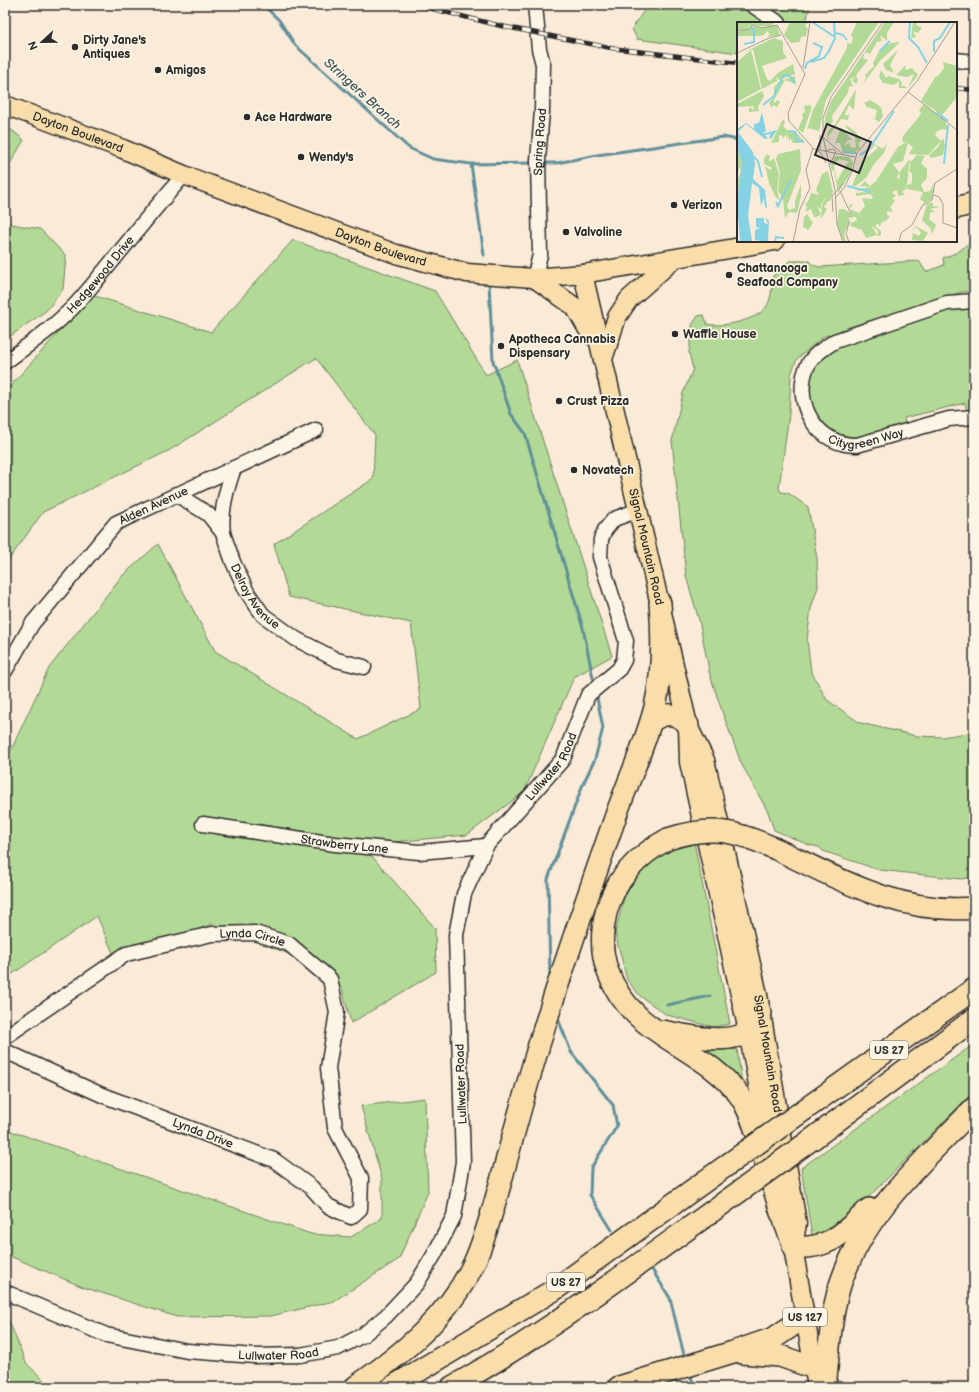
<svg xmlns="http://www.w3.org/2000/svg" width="979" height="1392" viewBox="0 0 979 1392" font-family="'Balsamiq Sans',sans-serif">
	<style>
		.green { fill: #b2da96; stroke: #6e8260 }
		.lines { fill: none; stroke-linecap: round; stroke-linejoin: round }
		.stream { stroke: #608f99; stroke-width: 3 }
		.minor-casing { stroke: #2b2b2b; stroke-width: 17 }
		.major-casing { stroke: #2b2b2b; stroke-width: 21 }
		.highway-casing { stroke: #2b2b2b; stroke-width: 24 }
		.minor { stroke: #fcf5e5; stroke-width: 14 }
		.major { stroke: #f9deab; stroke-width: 18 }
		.highway { stroke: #f9deab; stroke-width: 21 }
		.rail-casing { stroke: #2b2b2b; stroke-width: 4.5 }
		.rail { stroke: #fcf5e5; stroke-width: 3; stroke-dasharray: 9; stroke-linecap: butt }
		.highway-bridge-casing { stroke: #2b2b2b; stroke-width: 24; stroke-linecap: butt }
		.highway-bridge { stroke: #f9deab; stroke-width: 21 }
		.poi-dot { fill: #2b2b2b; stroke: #fcf5e5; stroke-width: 1.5 }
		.labels { text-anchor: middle; stroke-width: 3.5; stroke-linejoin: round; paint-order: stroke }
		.shield { fill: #fcf5e5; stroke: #6a6863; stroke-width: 1 }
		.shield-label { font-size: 11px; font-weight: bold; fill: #2b2b2b }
		.poi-label { font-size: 12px; font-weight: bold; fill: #2b2b2b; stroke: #fcf5e5; text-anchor: start }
		.street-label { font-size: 12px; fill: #2b2b2b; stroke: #fcf5e5 }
		.water-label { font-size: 13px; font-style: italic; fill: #415559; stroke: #fcf5e5 }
		.inset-river { fill: none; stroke: #84d2e3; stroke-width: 2 }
		.inset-road { fill: none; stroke: #a79e93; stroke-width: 1 }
		.view { fill: #2b2b2b; fill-opacity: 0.15; stroke: #2b2b2b; stroke-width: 2 }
		.inset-edge { fill: none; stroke: #2b2b2b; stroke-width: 2 }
	</style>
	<rect width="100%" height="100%" fill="#faead8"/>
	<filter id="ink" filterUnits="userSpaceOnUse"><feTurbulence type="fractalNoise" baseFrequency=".025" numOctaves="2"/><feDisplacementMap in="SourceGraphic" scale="8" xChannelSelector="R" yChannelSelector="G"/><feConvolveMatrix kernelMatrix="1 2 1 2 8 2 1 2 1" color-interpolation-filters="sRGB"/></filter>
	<g filter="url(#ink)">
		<path class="green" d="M 644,5 L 810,5 L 806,23 L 738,23 L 738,53 L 637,39 L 632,29 L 645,9 Z
			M 5,127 L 8,127 L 24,140 L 5,172 Z
			M 5,220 L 11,224 L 40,229 L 66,256 L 63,289 L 47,310 L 5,340 Z
			M 974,239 L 974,291 L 962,292 L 849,327 L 823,337 L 797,359 L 791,374 L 789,414 L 779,488 L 781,492 L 788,493 L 808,507 L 817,558 L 818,587 L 811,608 L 807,640 L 811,671 L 827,700 L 860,723 L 917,736 L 942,737 L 974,732 L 974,877 L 961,879 L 879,870 L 823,851 L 819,847 L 809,845 L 774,830 L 768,812 L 741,763 L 722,711 L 710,675 L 699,620 L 686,576 L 672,441 L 683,393 L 693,369 L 689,353 L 692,325 L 698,316 L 704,315 L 707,324 C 722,328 759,320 767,306 C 772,297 772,285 773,276 L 789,261 L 809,261 L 813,265 L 819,267 L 919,261 L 926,272 L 944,265 L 943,258 L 958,252 Z
			M 293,240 L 435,291 L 486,375 L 517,360 L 612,656 L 574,677 L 524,792 L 467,835 L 362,845 L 435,928 L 436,972 L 351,1023 L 342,988 L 294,956 L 212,924 L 116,960 L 97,916 L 5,979 L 5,763 L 49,668 L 121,577 L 158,544 L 215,651 L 358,739 L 421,709 L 411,623 L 289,597 L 274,544 L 373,479 L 375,435 L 316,358 L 170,450 L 43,512 L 5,565 L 5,392 L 92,295 L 211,332 Z
			M 974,305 L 974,411 L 967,411 L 965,403 L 904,418 L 906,426 C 886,431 861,442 840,434 C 815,424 800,388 815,365 C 821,356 830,350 839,345 L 950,309 Z
			M 694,842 L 730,1024 L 713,1027 L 667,1015 L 640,996 L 627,980 L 615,933 L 624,898 L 637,876 L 656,858 L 674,848 Z
			M 974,1044 L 974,1091 L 833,1233 L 813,1242 L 801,1168 Z
			M 737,1049 L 742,1083 L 705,1051 Z
			M 425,1098 L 428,1192 L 399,1259 L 334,1301 L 271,1316 L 177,1317 L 83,1287 L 5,1254 L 5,1129 L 311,1234 L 351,1237 L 382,1218 L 382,1179 L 361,1106 Z
			M 5,1315 L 7,1316 L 26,1363 L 51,1387 L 5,1387 Z"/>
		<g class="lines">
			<path class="stream" d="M 263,5 L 279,20 L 295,45 L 409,148 L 433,159 L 471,164 L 535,163
				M 542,163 L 557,163 L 597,155 L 723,137 L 738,140
				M 471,164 L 484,255
				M 489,283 L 493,361 L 511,414 L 525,433 L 583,628 L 593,678
				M 550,979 L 548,879 L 583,784 L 595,759 L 603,728 L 597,698
				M 667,1005 L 710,996
				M 557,1016 L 571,1052 L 613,1105 L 617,1126 L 591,1168 L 590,1195 L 612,1230
				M 651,1268 L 670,1298 L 685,1359
				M 690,1373 L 693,1383 L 692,1387"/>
			<defs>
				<g id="minor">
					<path d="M 752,5 L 779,23"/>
					<path d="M 956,60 L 974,62"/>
					<path id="s1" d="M 534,278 L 540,255 L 538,160 L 542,111 L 543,64 L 539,49 L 535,5"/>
					<path id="s2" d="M 974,301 L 947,303 L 835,341 C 824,348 811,356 806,369 C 793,405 818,446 857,445 L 949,419 L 974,417"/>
					<path id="s3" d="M 5,362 C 30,344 57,325 78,302 C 114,261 147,216 184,175"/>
					<path id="s4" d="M 176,494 L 208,514 L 223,533 L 233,562 L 247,592 L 263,615 L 296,639 L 337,660 L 364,667"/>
					<path d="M 223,533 C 220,511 227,488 234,468"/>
					<path id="s5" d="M 5,671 L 32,624 L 116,523 L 316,430"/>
					<path id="s6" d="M 203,824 L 335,844 L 419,852 L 486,846"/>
					<path id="s7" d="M 5,1037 L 126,954 L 212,934 L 255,933 L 289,944 L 330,979 L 337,1012 L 328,1068 L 335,1128 L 361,1178 L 360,1209 L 351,1217 L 328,1206 L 311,1187 L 274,1160 L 102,1095 L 5,1051"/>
					<path id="s8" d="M 5,1292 L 106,1335 L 187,1351 L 255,1356 L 300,1355 L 338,1348 L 363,1335 L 386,1316 L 417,1283 L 434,1255 L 454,1216 L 463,1162 L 456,935 L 464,894 L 486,846 L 563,759 L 588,695 L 619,669 L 624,660 L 626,641 L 600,557 L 601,539 L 605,530 L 614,519 L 639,510"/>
				</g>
				<g id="major">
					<path id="s9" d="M 5,105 L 123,149 L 184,175 L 396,254 L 467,273 L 534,278 L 583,274 L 775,241"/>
					<path id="s10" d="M 583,274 L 688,725 L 689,762 L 748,1031 L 770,1149"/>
					<path d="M 534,278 L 575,307 L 591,335"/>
					<path d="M 603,359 L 617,317 L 629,299 L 673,260"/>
					<path id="s11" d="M 690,730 L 705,760 L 758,995 L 797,1223 L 793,1247 L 816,1381"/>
					<path d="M 779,1200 L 784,1225 L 793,1247"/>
				</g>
				<path id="highway" d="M 956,208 L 974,203
					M 651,722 C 663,712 678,712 688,725
					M 668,839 C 638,855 615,879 606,913 C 601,933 601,953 608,972 C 632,1038 703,1045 740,1096 C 751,1112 756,1132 762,1150 C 768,1171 775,1192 781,1213
					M 776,849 C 839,879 901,915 974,908
					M 662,1031 C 684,1035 729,1046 749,1031 C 754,1026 758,1019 761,1013
					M 804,1110 L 974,989
					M 811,1140 L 974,1019
					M 793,1247 C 830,1250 844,1232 869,1209
					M 742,1353 L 780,1356 L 814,1368
					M 355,1387 C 401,1355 450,1315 474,1263 C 486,1237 493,1208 501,1181 C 514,1132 527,1083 542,1035 C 564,963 589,892 614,821 C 627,783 645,746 655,707 C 663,672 663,638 660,603
					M 392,1387 L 554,1290 L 730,1163
					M 452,1387 C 554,1329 648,1257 743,1189
					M 619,1387 L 733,1352 L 774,1338 L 805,1317
					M 825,1387 C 829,1353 830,1318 840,1285 C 864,1212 923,1162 974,1108"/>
			</defs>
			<use href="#minor" class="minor-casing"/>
			<use href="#major" class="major-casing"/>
			<use href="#highway" class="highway-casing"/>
			<use href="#minor" class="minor"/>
			<use href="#major" class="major"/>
			<use href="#highway" class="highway"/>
			<defs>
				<path id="rail" d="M 417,5 L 501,26 L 611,48 L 738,63
					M 956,88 L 974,90"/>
			</defs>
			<use href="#rail" class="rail-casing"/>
			<use href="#rail" class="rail"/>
			<defs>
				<path id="highway-bridge" d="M 668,839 C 712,825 734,830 776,849
					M 730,1163 L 804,1110
					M 743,1189 L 811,1140"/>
			</defs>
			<use href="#highway-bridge" class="highway-bridge-casing"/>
			<use href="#highway-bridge" class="highway-bridge"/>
		</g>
	</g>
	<g class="poi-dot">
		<circle cx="75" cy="47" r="4"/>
		<circle cx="158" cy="70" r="4"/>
		<circle cx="247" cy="117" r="4"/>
		<circle cx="301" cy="157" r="4"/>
		<circle cx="674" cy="205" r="4"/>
		<circle cx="566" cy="232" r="4"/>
		<circle cx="729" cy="275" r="4"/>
		<circle cx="675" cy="334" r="4"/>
		<circle cx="501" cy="346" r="4"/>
		<circle cx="559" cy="401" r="4"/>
		<circle cx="574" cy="470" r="4"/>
	</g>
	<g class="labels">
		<g class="shield">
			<rect x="870" y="1041" width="38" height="18" rx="3"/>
			<rect x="547" y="1273" width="38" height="18" rx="3"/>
			<rect x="783" y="1308" width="44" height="18" rx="3"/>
		</g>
		<g class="shield-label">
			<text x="889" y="1054">US 27</text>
			<text x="566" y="1286">US 27</text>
			<text x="805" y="1321">US 127</text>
		</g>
		<g class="poi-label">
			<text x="83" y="44">Dirty Jane's<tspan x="83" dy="14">Antiques</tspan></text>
			<text x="166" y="74">Amigos</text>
			<text x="255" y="121">Ace Hardware</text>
			<text x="309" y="161">Wendy's</text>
			<text x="682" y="209">Verizon</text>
			<text x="574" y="236">Valvoline</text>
			<text x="737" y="272">Chattanooga<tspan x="737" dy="14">Seafood Company</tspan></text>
			<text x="683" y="338">Waffle House</text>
			<text x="509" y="343">Apotheca Cannabis<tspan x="509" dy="14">Dispensary</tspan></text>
			<text x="567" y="405">Crust Pizza</text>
			<text x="582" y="474">Novatech</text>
		</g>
		<g class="street-label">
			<text dy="4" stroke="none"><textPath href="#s9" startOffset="78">Dayton Boulevard</textPath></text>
			<text dy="4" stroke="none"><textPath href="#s1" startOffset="137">Spring Road</textPath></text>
			<text dy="4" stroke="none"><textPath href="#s9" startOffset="402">Dayton Boulevard</textPath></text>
			<text dy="4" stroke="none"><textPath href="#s3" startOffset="130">Hedgewood Drive</textPath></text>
			<text dy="4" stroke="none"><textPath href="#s2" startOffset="303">Citygreen Way</textPath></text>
			<text dy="4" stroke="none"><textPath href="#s5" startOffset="227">Alden Avenue</textPath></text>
			<text dy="4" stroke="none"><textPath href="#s10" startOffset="280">Signal Mountain Road</textPath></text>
			<text dy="4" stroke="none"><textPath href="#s4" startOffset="134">Delray Avenue</textPath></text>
			<text dy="4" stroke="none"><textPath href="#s8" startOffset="1004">Lullwater Road</textPath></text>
			<text dy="4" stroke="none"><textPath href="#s6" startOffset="143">Strawberry Lane</textPath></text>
			<text dy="4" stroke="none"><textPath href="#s7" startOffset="276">Lynda Circle</textPath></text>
			<text dy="4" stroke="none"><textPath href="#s11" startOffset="334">Signal Mountain Road</textPath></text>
			<text transform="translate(461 1084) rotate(-92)" y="4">Lullwater Road</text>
			<text transform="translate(203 1133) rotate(21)" y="4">Lynda Drive</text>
			<text dy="4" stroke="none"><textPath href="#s8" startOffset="284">Lullwater Road</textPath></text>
		</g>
		<g class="water-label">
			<text transform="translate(363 93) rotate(42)" y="5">Stringers Branch</text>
		</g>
	</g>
	<g transform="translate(737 22)">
		<rect width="220" height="220" fill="#faead8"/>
		<path d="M 0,0 L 38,0 L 34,4 L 40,3 L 43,13 L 30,15 L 33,12 L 30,9 L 27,13 L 20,14 L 0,14 L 0,8 L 11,8 L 14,4 L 26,6 L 33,5 L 15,3 L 12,4 L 11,8 L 0,7 ZM 53,0 L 73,0 L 68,3 L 71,7 L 69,14 L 64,15 L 63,20 L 54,21 L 47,13 ZM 120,0 L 142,0 L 89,78 L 82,109 L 72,106 L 70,108 L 76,88 L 110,26 L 110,21 L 114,22 L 116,16 L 114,13 ZM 148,0 L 157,0 L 150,11 L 150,19 L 143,13 L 145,19 L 140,20 L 133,32 L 128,30 L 126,36 L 131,38 L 119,53 L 121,58 L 119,62 L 115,58 L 119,55 L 113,57 L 116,64 L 112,65 L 111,71 L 95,94 L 96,100 L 89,104 L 87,110 L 88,95 L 94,79 ZM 176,0 L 180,0 L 179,3 L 185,6 L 181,11 L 176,9 L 179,15 L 174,16 ZM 37,16 L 46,19 L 46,30 L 50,36 L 25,44 L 30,57 L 33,59 L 41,51 L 56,42 L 58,52 L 42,58 L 39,55 L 40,59 L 25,67 L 16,27 L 7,30 ZM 163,20 L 143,39 L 125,63 L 129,56 L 128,53 L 137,44 L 136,41 L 143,27 L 154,21 ZM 14,28 L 24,67 L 0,80 L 0,40 ZM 161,28 L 153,43 L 157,51 L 149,48 L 146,42 ZM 206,40 L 220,44 L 220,75 L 205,93 L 184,79 L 198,55 L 201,54 L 207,46 ZM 169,43 L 168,48 L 175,46 L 181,53 L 171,66 L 177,52 L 170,55 L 159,53 ZM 144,48 L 149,56 L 151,54 L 162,57 L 165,60 L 164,64 L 168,64 L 170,66 L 162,66 L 162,59 L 157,63 L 146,61 L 142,55 ZM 58,54 L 59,66 L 58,62 L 48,58 L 37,78 L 37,82 L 40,78 L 43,80 L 40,85 L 36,83 L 35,86 L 32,81 L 37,75 L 37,65 L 43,59 ZM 119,67 L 117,88 L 112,83 L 108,92 L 109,94 L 112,92 L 111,98 L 104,97 L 91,115 L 94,119 L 90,116 L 91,109 L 99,101 ZM 25,69 L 27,74 L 21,85 L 22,89 L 12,90 L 12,85 L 17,88 L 16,84 L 0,85 L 0,82 ZM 133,78 L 144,85 L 146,94 L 142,100 L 134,95 L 138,97 L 140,88 L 130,85 L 127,81 ZM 187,82 L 208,98 L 211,108 L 205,107 L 200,109 L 198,113 L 204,119 L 191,133 L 172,132 L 176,125 L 171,121 L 166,139 L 156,142 L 162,150 L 160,156 L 163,157 L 162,151 L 171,139 L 174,138 L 169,167 L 165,170 L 168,173 L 161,174 L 160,168 L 155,170 L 159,174 L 155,176 L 158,179 L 153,185 L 156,190 L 150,189 L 150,193 L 153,194 L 150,198 L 144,201 L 143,205 L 141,201 L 138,204 L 144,209 L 144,213 L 140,214 L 141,209 L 134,203 L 140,213 L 129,216 L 125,208 L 114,204 L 112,200 L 107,212 L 109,220 L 107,220 L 100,202 L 102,187 L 107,187 L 113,191 L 112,197 L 114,201 L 120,198 L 119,195 L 113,196 L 114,192 L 112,183 L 116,182 L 113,187 L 122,191 L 128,184 L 125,176 L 135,177 L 136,175 L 133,172 L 119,174 L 119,171 L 131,170 L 118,168 L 134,165 L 123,164 L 128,159 L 133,164 L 139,159 L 161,125 L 169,120 L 165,120 L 166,114 L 181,96 L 184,91 L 182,88 ZM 73,83 L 75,85 L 66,111 L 61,107 L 66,96 L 65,92 L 68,90 L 67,84 ZM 46,97 L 48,100 L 46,104 L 50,108 L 59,110 L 68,121 L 56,121 L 53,116 L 53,120 L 50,113 L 50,119 L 49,113 L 44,118 L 46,114 L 42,113 L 42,120 L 34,121 ZM 110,101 L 109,103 L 119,110 L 124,119 L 121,122 L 123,126 L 116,132 L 106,131 L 103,121 L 98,121 L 104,105 L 115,118 L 111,118 L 107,124 L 112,121 L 115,126 L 119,125 L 118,115 L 108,104 ZM 206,116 L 208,123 L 206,133 L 194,136 L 192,133 L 201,125 ZM 150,121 L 147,131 L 137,142 L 129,156 L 119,164 L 115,164 L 125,139 L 141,126 L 138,123 L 129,133 L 137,122 L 146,127 ZM 0,124 L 5,141 L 0,183 L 0,160 L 4,148 L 2,146 L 0,155 ZM 63,127 L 64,148 L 50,184 L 52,188 L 58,186 L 58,179 L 64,162 L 64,174 L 60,191 L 52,190 L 48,196 L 46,177 L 41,169 L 43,151 L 39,137 L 41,132 ZM 29,132 L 28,139 L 30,132 L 33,134 L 32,140 L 37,136 L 42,152 L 40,169 L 43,179 L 38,174 L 32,161 L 28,144 L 33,148 L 35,146 L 27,142 L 27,136 ZM 180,133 L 188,134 L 184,141 L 190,147 L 190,156 L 184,163 L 187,170 L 193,169 L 197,160 L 195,177 L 185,183 L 187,180 L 183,177 L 186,170 L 170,167 L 170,163 L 175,161 L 175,152 L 173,149 L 171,152 L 172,142 ZM 98,134 L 112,135 L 116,141 L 113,152 L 101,171 L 97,147 L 95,150 L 94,144 ZM 102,137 L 113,140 L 110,141 L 100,159 L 97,144 ZM 91,149 L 96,170 L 93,179 L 91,179 L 87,185 L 90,187 L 84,197 L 85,182 L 89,175 L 84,182 L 84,187 L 80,184 L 84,192 L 80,195 L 77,195 L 74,187 L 68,190 L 70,185 L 68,182 L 71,180 L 74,171 L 82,173 L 79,168 L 85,152 ZM 196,180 L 196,184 L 203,185 L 193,187 L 198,189 L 193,191 L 192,197 L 199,203 L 195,212 L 194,207 L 185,198 L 190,182 ZM 70,192 L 76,201 L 71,208 L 66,205 L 67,195 ZM 179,204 L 191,211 L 186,219 L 175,218 L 176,211 L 182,214 L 184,210 L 179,205 L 173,210 Z" fill="#b2da96" fill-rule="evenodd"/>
		<path d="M 25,90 L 29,109 L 25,112 L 40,108 L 34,117 L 32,115 L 34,112 L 28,113 L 31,116 L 28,117 L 9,102 L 1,110 L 16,130 L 18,142 L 16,157 L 28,168 L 30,186 L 28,185 L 27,176 L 24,184 L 22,166 L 15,161 L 11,194 L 15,219 L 19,219 L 18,220 L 0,220 L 3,218 L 0,182 L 5,141 L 0,124 L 0,107 L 9,101 L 17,107 L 17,102 L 22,101 ZM 28,195 L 32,199 L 31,220 L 18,218 L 18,208 L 23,206 L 19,205 L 19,196 L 27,196 L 27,201 L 31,202 Z" fill="#84d2e3"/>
		<path class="inset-river" d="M 75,0 L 98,15M 173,0 L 172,16 L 181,25 L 190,41M 99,11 L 106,13 L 110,18M 7,22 L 17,20 L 17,8 L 14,6M 143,29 L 153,19M 197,30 L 197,19 L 203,16 L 213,0M 74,40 L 87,36 L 92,29 L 98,16 L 97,0M 68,47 L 70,41 L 82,34 L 85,25 L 76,21M 26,83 L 37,74 L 46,54 L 52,53 L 58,61M 200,90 L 211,99M 52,109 L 58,110 L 60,119 L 67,119M 106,130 L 119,131M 123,133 L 132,127 L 157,89M 16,134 L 21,139 L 25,155M 207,142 L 211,103M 110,164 L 134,170M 39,180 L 41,184 L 54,157M 38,220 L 39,215 L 47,216"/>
		<path class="inset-road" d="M 0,8 L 11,8 L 15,3 L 26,6 L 40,3 L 68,52 L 51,91 L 52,99 L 77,127 L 118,135M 0,31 L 32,16 L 44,13M 66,46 L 73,0M 171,70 L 220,108M 87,116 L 107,133M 79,128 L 84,131 L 89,141M 83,128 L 83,113M 87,129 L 96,127 L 99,129 L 93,143M 115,150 L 120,131 L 180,59 L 218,0M 103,169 L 113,190 L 113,195M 197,173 L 202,175 L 206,182 L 206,201 L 220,206M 99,175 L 107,166 L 116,147M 96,190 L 95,174 L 107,161M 112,200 L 109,212 L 112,220M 56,220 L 63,187 L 73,166 L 69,148 L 76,126M 106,220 L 100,202 L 98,168 L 86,115 L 86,96 L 94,75 L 146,0M 162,220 L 164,211 L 175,203 L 185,184 L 195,178 L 198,161 L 220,147"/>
		<path class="view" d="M 90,102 L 134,120 L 122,151 L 78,133 Z"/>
		<rect width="220" height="220" class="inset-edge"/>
	</g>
	<rect width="979" height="1392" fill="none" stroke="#fcf5e5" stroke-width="20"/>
	<rect x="10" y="10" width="959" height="1372" fill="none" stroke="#2b2b2b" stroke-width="1.5" filter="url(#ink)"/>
	<g transform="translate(42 42) rotate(248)" stroke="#fcf5e5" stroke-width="3" paint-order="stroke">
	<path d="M0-3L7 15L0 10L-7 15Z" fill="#2b2b2b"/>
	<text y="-6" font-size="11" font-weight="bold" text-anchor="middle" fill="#2b2b2b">N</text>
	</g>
</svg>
